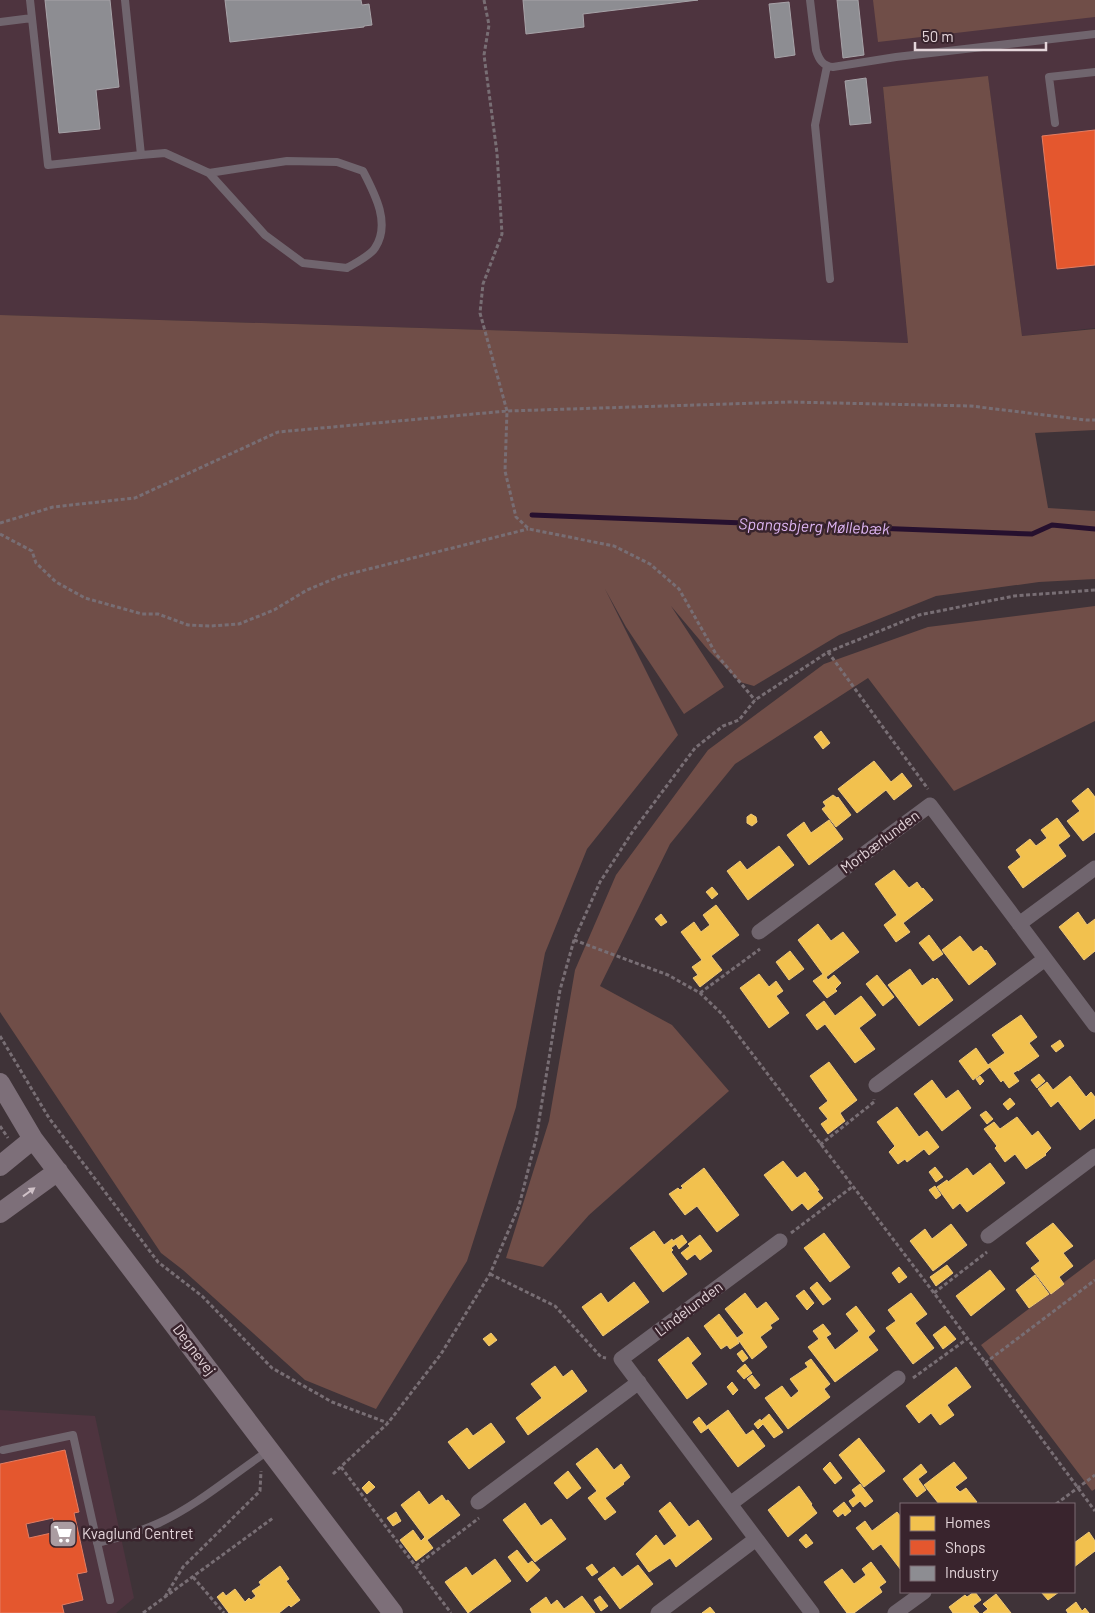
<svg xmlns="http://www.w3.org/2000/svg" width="1095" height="1613" viewBox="0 0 1095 1613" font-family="Barlow,sans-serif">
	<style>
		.built { fill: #4e343f }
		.green { fill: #704e48 }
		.homes { fill: #f2c14e; stroke: #eec778 }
		.shops { fill: #e4572e; stroke: #e47d62; fill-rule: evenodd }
		.industry { fill: #8d8d92; stroke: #a7a3a8 }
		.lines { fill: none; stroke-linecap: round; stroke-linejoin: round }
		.stream { stroke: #26102e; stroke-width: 5 }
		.path { stroke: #786e74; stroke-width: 3; stroke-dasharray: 4 2.5; stroke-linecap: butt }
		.lane { stroke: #70656e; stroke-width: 8 }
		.street { stroke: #70656e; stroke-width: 15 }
		.secondary { stroke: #7d6f79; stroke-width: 20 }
		.oneway { fill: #cfc1c7 }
		.labels { text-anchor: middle; stroke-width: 5; stroke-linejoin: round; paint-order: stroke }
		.street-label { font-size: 15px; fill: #e4d5da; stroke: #39242d }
		.poi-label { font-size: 15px; fill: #e4d5da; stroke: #39242d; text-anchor: start }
		.water-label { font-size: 16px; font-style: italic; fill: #deb5f3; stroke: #39242d }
	</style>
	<rect width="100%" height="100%" fill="#3f3338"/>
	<path class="built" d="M 0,0 L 1095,0 L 1095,328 L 1022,336 L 988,77 L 883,87 L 908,343 L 0,315 Z
		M 0,1410 L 95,1416 L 134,1598 L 116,1613 L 0,1613 Z"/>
	<path class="green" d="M 873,0 L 1095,0 L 1095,17 L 878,42 Z
		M 988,76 L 1022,336 L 1095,329 L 1095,430 L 1035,433 L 1048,508 L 1095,511 L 1095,579 L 1039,582 L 936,596 L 839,635 L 754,686 L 740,682 L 709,651 L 671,606 L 724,687 L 684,714 L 626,627 L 605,589 L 678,735 L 587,849 L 545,953 L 516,1107 L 467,1261 L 376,1409 L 305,1380 L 183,1270 L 161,1253 L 0,1012 L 0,315 L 908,343 L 883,87 Z
		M 1095,606 L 1095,721 L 954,791 L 868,678 L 735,764 L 670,844 L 600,986 L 672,1025 L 729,1091 L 589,1215 L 543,1267 L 506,1258 L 549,1121 L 575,970 L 616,875 L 708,750 L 824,664 L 928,627 Z
		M 1095,1259 L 1095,1489 L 1092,1491 L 981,1345 Z"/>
	<path class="homes" d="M 821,731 L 830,743 L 823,749 L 814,737 Z
		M 874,761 L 891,782 L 902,773 L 912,786 L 894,800 L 886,790 L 857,813 L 838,789 Z
		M 1088,788 L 1095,797 L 1095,832 L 1083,841 L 1067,821 L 1080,811 L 1072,801 Z
		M 833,795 L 837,798 L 838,797 L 851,815 L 836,827 L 822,809 L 826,806 L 823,802 Z
		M 751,814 L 756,817 L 757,822 L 752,826 L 747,823 L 747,817 Z
		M 1057,818 L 1070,836 L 1058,845 L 1066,856 L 1023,888 L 1008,867 L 1021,857 L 1016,850 L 1030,839 L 1036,846 L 1047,838 L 1041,830 Z
		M 829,820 L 843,839 L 809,865 L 787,835 L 804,822 L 811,833 Z
		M 779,846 L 794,865 L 748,900 L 727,871 L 740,861 L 747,870 Z
		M 894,870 L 909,888 L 917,882 L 922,889 L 923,888 L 933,900 L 903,923 L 910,932 L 896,942 L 884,925 L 897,915 L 875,884 Z
		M 712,887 L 718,894 L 712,899 L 706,892 Z
		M 716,905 L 739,935 L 711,956 L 722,970 L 700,987 L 693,978 L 698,975 L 692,967 L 702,960 L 681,932 L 694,922 L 701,932 L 710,925 L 703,915 Z
		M 1078,912 L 1087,925 L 1095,919 L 1095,951 L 1084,960 L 1059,927 Z
		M 661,914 L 667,922 L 661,926 L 655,919 Z
		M 818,924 L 831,941 L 843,932 L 859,952 L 826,977 L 828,980 L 834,975 L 841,983 L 835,989 L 837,991 L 827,998 L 813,981 L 823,974 L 798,940 Z
		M 929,935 L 943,954 L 933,961 L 919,943 Z
		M 960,936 L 973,952 L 981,946 L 985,951 L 986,950 L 996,964 L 969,985 L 942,950 Z
		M 790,951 L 804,969 L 789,980 L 776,962 Z
		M 910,969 L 922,986 L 933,978 L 935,980 L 937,978 L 953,1000 L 919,1026 L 888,985 Z
		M 759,974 L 769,987 L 776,981 L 783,991 L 776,996 L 789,1013 L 769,1028 L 740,988 Z
		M 877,975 L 894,997 L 883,1006 L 866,984 Z
		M 861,996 L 876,1015 L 859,1028 L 875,1049 L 855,1063 L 825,1024 L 817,1030 L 806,1015 L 824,1001 L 835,1016 Z
		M 1021,1015 L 1037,1037 L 1029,1043 L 1039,1056 L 1018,1071 L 1018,1070 L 1013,1073 L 1019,1081 L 1009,1088 L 1003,1080 L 1001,1082 L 990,1067 L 973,1080 L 959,1061 L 976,1048 L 988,1065 L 1005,1053 L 992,1035 Z
		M 1060,1040 L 1064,1046 L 1056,1052 L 1051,1046 Z
		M 829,1062 L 857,1100 L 840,1113 L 845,1121 L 828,1134 L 821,1124 L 828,1119 L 819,1108 L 828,1101 L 810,1076 Z
		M 1039,1074 L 1045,1081 L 1037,1088 L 1031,1080 Z
		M 980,1076 L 984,1081 L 980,1085 L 976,1079 Z
		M 1070,1076 L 1086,1097 L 1091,1092 L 1095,1097 L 1095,1118 L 1080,1130 L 1058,1101 L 1051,1107 L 1038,1089 L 1047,1082 L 1053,1090 Z
		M 932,1080 L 946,1099 L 958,1090 L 971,1108 L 942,1131 L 914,1094 Z
		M 1010,1098 L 1015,1104 L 1008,1110 L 1003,1104 Z
		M 897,1107 L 919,1137 L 927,1131 L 939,1147 L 929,1155 L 924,1149 L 907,1162 L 905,1159 L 898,1164 L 889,1152 L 895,1146 L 877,1122 Z
		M 986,1111 L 993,1119 L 987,1124 L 980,1115 Z
		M 1017,1117 L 1032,1136 L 1038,1131 L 1051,1148 L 1045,1154 L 1046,1155 L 1026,1169 L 1015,1154 L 1005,1162 L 995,1148 L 997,1146 L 984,1129 L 994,1122 L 1000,1129 Z
		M 783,1161 L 797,1178 L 805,1172 L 819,1190 L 817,1191 L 823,1198 L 808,1210 L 802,1203 L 792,1211 L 764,1175 Z
		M 990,1163 L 1005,1183 L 967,1212 L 960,1203 L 953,1209 L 937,1187 L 947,1180 L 948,1182 L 967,1168 L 973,1176 Z
		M 935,1167 L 943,1177 L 936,1182 L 929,1172 Z
		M 704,1168 L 739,1215 L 717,1232 L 697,1206 L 685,1215 L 669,1194 L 678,1188 L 680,1190 L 683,1188 L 681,1186 Z
		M 935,1186 L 941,1195 L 936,1199 L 929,1190 Z
		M 1053,1223 L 1073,1246 L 1063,1253 L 1073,1266 L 1059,1277 L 1064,1284 L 1051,1294 L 1031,1268 L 1040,1261 L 1026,1243 Z
		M 951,1224 L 967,1245 L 933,1271 L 910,1241 L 925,1229 L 932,1239 Z
		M 654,1231 L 664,1245 L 672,1239 L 673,1241 L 682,1235 L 687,1242 L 679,1249 L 676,1244 L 671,1248 L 673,1250 L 671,1252 L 687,1274 L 663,1292 L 630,1248 Z
		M 824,1233 L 850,1267 L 830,1282 L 804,1248 Z
		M 700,1235 L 712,1251 L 700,1260 L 695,1254 L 687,1260 L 681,1253 L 690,1246 L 688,1244 Z
		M 947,1265 L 953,1273 L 936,1286 L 930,1277 Z
		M 899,1267 L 907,1277 L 899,1283 L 892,1273 Z
		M 990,1270 L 1005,1289 L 971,1316 L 956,1296 Z
		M 1035,1275 L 1049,1294 L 1029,1308 L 1016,1290 Z
		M 634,1282 L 649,1302 L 603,1336 L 582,1307 L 601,1293 L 608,1303 Z
		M 817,1282 L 831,1299 L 823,1305 L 810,1288 Z
		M 804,1290 L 814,1303 L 807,1310 L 796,1296 Z
		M 745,1293 L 757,1309 L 766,1302 L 779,1319 L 770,1325 L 772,1328 L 760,1337 L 767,1347 L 752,1359 L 737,1338 L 744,1333 L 725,1309 Z
		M 911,1293 L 927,1314 L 915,1323 L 934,1348 L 913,1364 L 886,1328 L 896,1321 L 888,1310 Z
		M 856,1306 L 875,1331 L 868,1337 L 878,1350 L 835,1382 L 808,1347 L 819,1339 L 813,1331 L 823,1324 L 831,1334 L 826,1337 L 835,1350 L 859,1331 L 846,1314 Z
		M 719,1314 L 737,1338 L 739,1343 L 730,1349 L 727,1345 L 721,1349 L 704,1326 Z
		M 945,1326 L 956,1339 L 943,1349 L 933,1335 Z
		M 491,1333 L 497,1340 L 489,1346 L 483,1339 Z
		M 688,1337 L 701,1354 L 691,1363 L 707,1384 L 687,1399 L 658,1360 Z
		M 742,1350 L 748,1358 L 743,1362 L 737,1354 Z
		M 811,1359 L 830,1384 L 824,1389 L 830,1397 L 788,1429 L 765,1398 L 782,1386 L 791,1398 L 799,1391 L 790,1379 L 808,1367 L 805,1363 Z
		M 745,1364 L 752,1373 L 744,1379 L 737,1371 Z
		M 555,1366 L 563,1377 L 572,1370 L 587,1391 L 528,1435 L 516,1418 L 542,1398 L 531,1384 Z
		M 956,1367 L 971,1387 L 947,1405 L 954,1415 L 940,1425 L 931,1413 L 919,1423 L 906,1406 Z
		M 752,1375 L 760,1385 L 755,1389 L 747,1379 Z
		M 732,1382 L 738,1390 L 733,1395 L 727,1387 Z
		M 728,1410 L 746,1435 L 753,1430 L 765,1446 L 738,1467 L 707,1426 Z
		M 769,1414 L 783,1432 L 774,1438 L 763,1424 L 758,1429 L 754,1424 L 760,1419 L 761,1421 Z
		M 699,1417 L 708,1428 L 701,1433 L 693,1422 Z
		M 491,1423 L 505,1442 L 469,1469 L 448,1442 L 467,1428 L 473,1436 Z
		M 859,1438 L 885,1471 L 864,1487 L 839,1455 Z
		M 597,1448 L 614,1470 L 621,1464 L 630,1477 L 623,1483 L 624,1484 L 605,1498 L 616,1512 L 605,1520 L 588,1498 L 597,1491 L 576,1464 Z
		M 830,1462 L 842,1478 L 835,1484 L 823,1469 Z
		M 954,1462 L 967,1478 L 955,1487 L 960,1492 L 966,1488 L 977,1502 L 974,1504 L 939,1504 L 924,1485 Z
		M 921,1464 L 927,1472 L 918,1479 L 926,1490 L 917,1497 L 903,1479 Z
		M 568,1471 L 581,1488 L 567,1499 L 554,1483 Z
		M 369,1481 L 375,1487 L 367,1494 L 362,1488 Z
		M 860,1484 L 873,1501 L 865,1507 L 860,1501 L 853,1507 L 849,1501 L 856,1496 L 852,1490 Z
		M 799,1486 L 812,1504 L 811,1505 L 817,1513 L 788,1537 L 768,1510 Z
		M 419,1491 L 429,1505 L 442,1495 L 446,1501 L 448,1500 L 460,1515 L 427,1540 L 433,1548 L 416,1561 L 400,1540 L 413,1530 L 421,1541 L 425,1537 L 401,1505 Z
		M 670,1502 L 689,1527 L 698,1520 L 712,1539 L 676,1567 L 670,1558 L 649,1572 L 636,1554 L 656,1535 L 664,1546 L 677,1536 L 659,1511 Z
		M 844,1502 L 851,1511 L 845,1516 L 843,1513 L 838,1517 L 833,1511 Z
		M 525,1503 L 541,1526 L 551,1519 L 566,1539 L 535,1562 L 503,1520 Z
		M 396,1512 L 401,1521 L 393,1526 L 387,1518 Z
		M 897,1512 L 901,1517 L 901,1570 L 881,1544 L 873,1550 L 856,1528 L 865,1521 L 872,1531 Z
		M 1089,1532 L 1095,1541 L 1095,1551 L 1074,1567 L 1074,1543 Z
		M 806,1534 L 813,1543 L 806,1548 L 799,1540 Z
		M 517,1550 L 528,1564 L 532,1561 L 540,1570 L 527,1582 L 508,1557 Z
		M 495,1559 L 511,1581 L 468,1613 L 445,1582 L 466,1567 L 472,1576 Z
		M 871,1562 L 886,1582 L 879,1587 L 882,1592 L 854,1613 L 847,1613 L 824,1582 L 842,1569 L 854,1584 L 866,1575 L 862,1569 Z
		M 592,1564 L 598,1572 L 592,1576 L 586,1568 Z
		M 638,1565 L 653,1584 L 620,1609 L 598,1579 L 614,1567 L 622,1577 Z
		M 280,1566 L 289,1579 L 286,1581 L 300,1600 L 291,1607 L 289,1605 L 279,1613 L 229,1613 L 217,1597 L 223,1592 L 226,1596 L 235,1589 L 245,1602 L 249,1598 L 251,1600 L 256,1596 L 252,1591 L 261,1585 L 259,1582 Z
		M 974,1592 L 975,1592 L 981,1600 L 973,1606 L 979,1613 L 953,1613 L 949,1607 L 965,1595 L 967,1597 Z
		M 1041,1592 L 1059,1592 L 1048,1600 Z
		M 996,1594 L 1011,1613 L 983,1613 L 988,1609 L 983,1604 Z
		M 582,1596 L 595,1613 L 532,1613 L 530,1609 L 546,1597 L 551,1605 L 557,1600 L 564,1609 Z
		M 600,1596 L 608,1606 L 601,1611 L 594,1600 Z
		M 1076,1602 L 1082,1611 L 1085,1608 L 1089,1613 L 1068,1613 L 1066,1610 Z
		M 710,1607 L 715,1613 L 702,1613 Z"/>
	<path class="shops" d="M 1095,130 L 1095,265 L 1057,269 L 1042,136 Z
		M 65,1450 L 79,1512 L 74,1513 L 87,1572 L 77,1574 L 83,1600 L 62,1605 L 64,1613 L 0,1613 L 0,1464 ZM 53,1518 L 54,1523 L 63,1521 L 65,1530 L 29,1538 L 26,1524 Z"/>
	<path class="industry" d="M 45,0 L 110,0 L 119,87 L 96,90 L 100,129 L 59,133 Z
		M 225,0 L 361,0 L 362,5 L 369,4 L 372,25 L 364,26 L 364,27 L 230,42 Z
		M 523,0 L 698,0 L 583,14 L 584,27 L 526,34 Z
		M 837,0 L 858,0 L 864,55 L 843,58 Z
		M 789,2 L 795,55 L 775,58 L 769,4 Z
		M 866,78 L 871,123 L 850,125 L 845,81 Z"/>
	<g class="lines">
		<path class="stream" d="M 532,515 L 1032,534 L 1052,525 L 1095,529"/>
		<path class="path" d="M 484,0 L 489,25 L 484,55 L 497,153 L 502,234 L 483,284 L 480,313 L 507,411 L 505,471 L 516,517 L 529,529 L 614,546 L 650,564 L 679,589 L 716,654 L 755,700
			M 0,523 L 53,507 L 135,498 L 278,432 L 507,411 L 790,402 L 971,406 L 1086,420 L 1095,420
			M 0,534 L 32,551 L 36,563 L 56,582 L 85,598 L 142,614 L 158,614 L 188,625 L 210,626 L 239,624 L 274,610 L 307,590 L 341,576 L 528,529
			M 828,652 L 928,789
			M 574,940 L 668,975 L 700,993 L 722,1014 L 934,1293 L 1095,1511
			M 700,993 L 760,949
			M 0,1036 L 49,1118 L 158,1262 L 202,1296 L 272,1368 L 332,1402 L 388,1423
			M 0,1126 L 8,1138
			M 820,1145 L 874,1102 L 874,1099
			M 791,1233 L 852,1187
			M 490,1274 L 555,1306 L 601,1357 L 606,1358
			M 934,1293 L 987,1252
			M 985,1363 L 1095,1280
			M 913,1378 L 967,1339
			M 341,1467 L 451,1613
			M 333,1474 L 388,1423 L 441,1354 L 490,1274 L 519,1206 L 536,1139 L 560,990 L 574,940 L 600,882 L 633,831 L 695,748 L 723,726 L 739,720 L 755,700 L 828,652 L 919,615 L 1014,596 L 1095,590
			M 1056,1504 L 1095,1475
			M 416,1566 L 479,1518
			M 193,1577 L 224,1613
			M 165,1597 L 183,1567 L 260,1491 L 261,1471
			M 143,1613 L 273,1518"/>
		<path class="lane" d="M 30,0 L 48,165 L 141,155 L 125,0
			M 810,0 L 816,50 C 819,60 823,66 833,67 L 896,57 L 1095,34
			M 0,22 L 32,18
			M 827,66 L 815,125 L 830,279
			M 1055,123 L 1049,77 L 1095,72
			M 141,155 L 165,153 L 209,173 L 265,235 L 303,263 L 347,268 C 354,264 371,255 375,248 C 391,224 375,194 363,171 L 337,162 L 287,161 L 209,173
			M 3,1450 L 73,1435 L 110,1600
			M 97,1543 C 118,1538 139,1532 159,1523 C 198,1505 232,1475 268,1451"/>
		<path class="street" d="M 1019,924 L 1095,868
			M 759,932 L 930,805 L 1095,1025
			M 876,1085 L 1045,959
			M 988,1236 L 1095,1156
			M 780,1241 L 621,1359 L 812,1613
			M 478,1502 L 639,1382
			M 730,1504 L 898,1378
			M 658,1613 L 756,1539
			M 895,1613 L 924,1592"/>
		<path class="secondary" d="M 0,1083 L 33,1139 L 393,1613
			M 0,1166 L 33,1139
			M 0,1213 L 58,1171"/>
	</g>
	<defs><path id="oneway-solid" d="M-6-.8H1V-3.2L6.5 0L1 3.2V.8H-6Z" transform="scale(1.25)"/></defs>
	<use class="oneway" href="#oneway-solid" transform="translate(29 1192) rotate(-36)"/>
	<defs>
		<symbol id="supermarket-square" viewBox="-11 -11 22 22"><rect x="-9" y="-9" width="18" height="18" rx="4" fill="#aa9ca1" stroke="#39242d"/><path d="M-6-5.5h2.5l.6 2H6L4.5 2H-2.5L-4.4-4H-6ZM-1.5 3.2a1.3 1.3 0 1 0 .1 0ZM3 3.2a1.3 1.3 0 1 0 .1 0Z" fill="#fff"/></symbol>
	</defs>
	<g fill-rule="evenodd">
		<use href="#supermarket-square" x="47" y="1518" width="32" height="32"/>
	</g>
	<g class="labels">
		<g class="street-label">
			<text transform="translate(880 842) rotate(-37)" y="5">Morbærlunden</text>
			<text transform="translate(689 1309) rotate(-37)" y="5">Lindelunden</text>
			<text transform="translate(194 1350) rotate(53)" y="5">Degnevej</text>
		</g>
		<g class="poi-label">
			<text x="82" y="1539">Kvaglund Centret</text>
		</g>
		<g class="water-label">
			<text transform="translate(814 526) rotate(2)" y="6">Spangsbjerg Møllebæk</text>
		</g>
	</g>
	<rect x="900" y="1503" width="175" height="90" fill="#39242d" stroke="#7d6b72"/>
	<rect x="910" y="1516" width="25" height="15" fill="#f2c14e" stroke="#7d6b72"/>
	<text x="945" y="1528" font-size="15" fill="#e4d5da">Homes</text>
	<rect x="910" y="1540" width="25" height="15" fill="#e4572e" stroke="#7d6b72"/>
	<text x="945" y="1553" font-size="15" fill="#e4d5da">Shops</text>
	<rect x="910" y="1566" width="25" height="15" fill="#8d8d92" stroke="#7d6b72"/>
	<text x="945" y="1578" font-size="15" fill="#e4d5da">Industry</text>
	<path d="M915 42v8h131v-8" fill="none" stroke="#e4d5da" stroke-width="2.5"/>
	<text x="922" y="42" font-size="15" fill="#e4d5da" stroke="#39242d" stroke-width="4" paint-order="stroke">50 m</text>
</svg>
